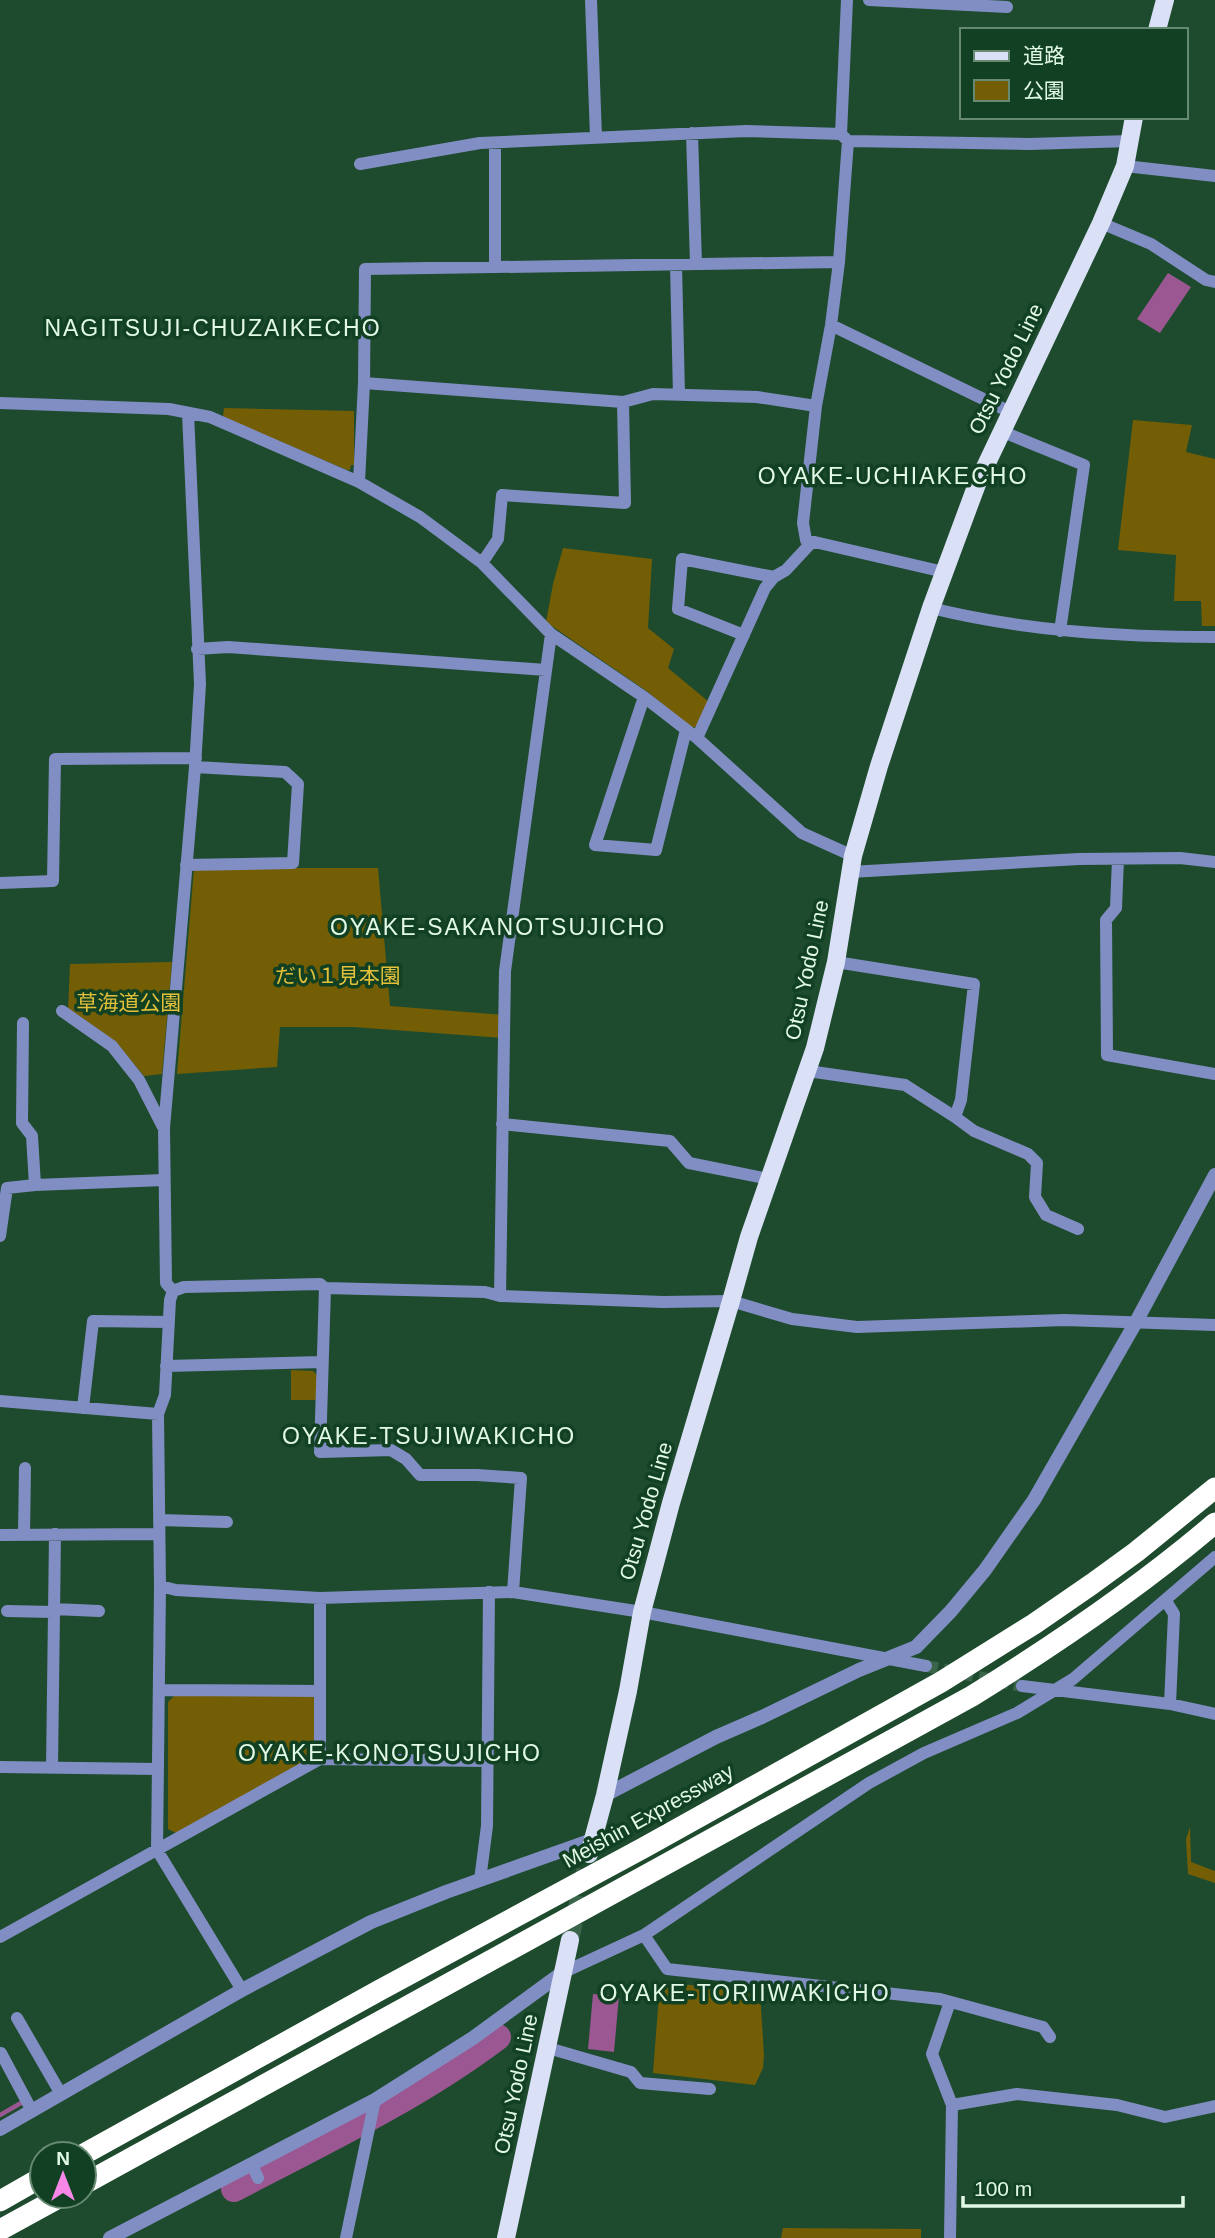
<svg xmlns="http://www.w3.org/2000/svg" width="1215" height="2238" viewBox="0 0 1215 2238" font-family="Arial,'Noto Sans JP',sans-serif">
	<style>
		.green { fill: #735e05 }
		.water { fill: #9b5791 }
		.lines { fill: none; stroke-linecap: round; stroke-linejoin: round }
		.stream { stroke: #9b5791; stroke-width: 4.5 }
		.river { stroke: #9b5791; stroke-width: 26 }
		.minor-tunnel { stroke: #3b654a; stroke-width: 12; stroke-dasharray: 12 6; stroke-linecap: butt }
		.primary-tunnel { stroke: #3b654a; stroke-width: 18; stroke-dasharray: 18 9; stroke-linecap: butt }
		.minor { stroke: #818ec3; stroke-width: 12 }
		.tertiary { stroke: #818ec3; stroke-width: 14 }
		.primary { stroke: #dae1f6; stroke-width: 18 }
		.motorway { stroke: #fff; stroke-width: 21 }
		.labels { text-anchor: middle; stroke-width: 7; stroke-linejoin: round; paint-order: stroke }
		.street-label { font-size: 21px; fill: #e1f9e6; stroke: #124023 }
		.park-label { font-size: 21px; fill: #e3bf3a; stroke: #124023 }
		.neighbourhood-label { font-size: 23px; letter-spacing: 2px; fill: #e1f9e6; stroke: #124023 }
	</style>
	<rect width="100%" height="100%" fill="#1e4b2e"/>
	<path class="green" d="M 224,408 L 354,411 L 354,465 L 351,465 L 350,470 L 347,470 L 232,421 L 223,416 Z
		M 1133,420 L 1192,425 L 1186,452 L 1215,459 L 1215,626 L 1202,626 L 1201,601 L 1174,601 L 1176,555 L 1118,550 Z
		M 563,548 L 652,559 L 648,628 L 674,649 L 668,668 L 709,702 L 699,726 L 691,728 L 648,692 L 546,622 L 553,584 Z
		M 194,868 L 378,868 L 390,1006 L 504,1015 L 503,1038 L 353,1027 L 280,1027 L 277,1067 L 177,1074 Z
		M 172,962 L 162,1074 L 144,1076 L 116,1042 L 68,1011 L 70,964 Z
		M 291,1370 L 313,1371 L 318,1376 L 318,1400 L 291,1400 Z
		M 177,1693 L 310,1694 L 316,1700 L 317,1753 L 313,1757 L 176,1833 L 168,1829 L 168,1702 Z
		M 1190,1827 L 1191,1862 L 1215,1871 L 1215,1883 L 1188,1874 L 1186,1839 Z
		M 660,1982 L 760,1992 L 764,2055 L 763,2068 L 755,2085 L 653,2073 Z
		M 783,2228 L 921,2229 L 921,2238 L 781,2238 Z"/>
	<path class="water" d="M 1168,273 L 1191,287 L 1160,333 L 1137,319 Z
		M 593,1994 L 619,1996 L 614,2052 L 588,2049 Z"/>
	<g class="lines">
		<path class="stream" d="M 0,2115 L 21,2103"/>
		<path class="river" d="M 234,2189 C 324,2142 417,2098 498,2037"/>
		<path class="minor-tunnel" d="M 926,1666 L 1022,1686"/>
		<path class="primary-tunnel" d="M 570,1940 L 589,1854"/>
		<path class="minor" d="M 591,0 L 596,137
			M 869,0 L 1007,7
			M 692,133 L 696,264
			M 841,134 L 847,0
			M 848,141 L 839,262 L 831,325 L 816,406 L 803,523 L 806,540 L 944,572
			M 360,164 L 480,143 L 746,131 L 841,134 L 848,141 L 1029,144 L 1130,141
			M 1125,166 L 1215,176
			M 1101,223 L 1151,244 L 1206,280 L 1215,282
			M 676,265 L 679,395
			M 495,267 L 495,143
			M 831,325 L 1010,412
			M 364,383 L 623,402 L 653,394 L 757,397 L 816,406
			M 0,403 L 169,409 L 210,417 L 359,482 L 420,517 L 482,563 L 551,634 L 644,697 L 697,738 L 802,833 L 853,856
			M 188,413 L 200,684 L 195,767 L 164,1128 L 166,1283 L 173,1291 L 170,1300 L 165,1395 L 158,1414 L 160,1586 L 157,1850 L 242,1990
			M 1001,431 L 1084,465 L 1060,631
			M 359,482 L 364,383 L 365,269 L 839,262
			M 482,563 L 498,539 L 502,495 L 625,503 L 623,402
			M 931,608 C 1025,631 1119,637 1215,637
			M 744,635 L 678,609 L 682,559 L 774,577
			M 197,649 L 228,647 L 546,670
			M 644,697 L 595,845 L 656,850 L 686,730
			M 697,738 L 765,588 L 774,577 L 786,570 L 812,542
			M 1118,859 L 1116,908 L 1106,920 L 1107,1055 L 1215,1074
			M 186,865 L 293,863 L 298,784 L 285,772 L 195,767
			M 850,872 L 1079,859 L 1180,858 L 1215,862
			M 0,883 L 53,881 L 55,759 L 196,758
			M 836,962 L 974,984 L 961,1100 L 955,1117
			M 62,1011 L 112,1046 L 139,1080 L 163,1127
			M 23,1023 L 22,1123 L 32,1136 L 35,1185
			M 808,1071 L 905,1085 L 955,1117 L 974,1131 L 1028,1154 L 1037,1163 L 1035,1197 L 1046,1215 L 1078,1229
			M 502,1124 L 670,1141 L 689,1163 L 769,1179
			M 0,1236 L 7,1188 L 35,1185 L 164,1180
			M 325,1288 L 320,1452 L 391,1450 L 406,1459 L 420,1475 L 477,1475 L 521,1478 L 513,1592
			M 173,1291 L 184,1287 L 320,1284 L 325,1288 L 485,1292 L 500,1296 L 663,1302 L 731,1301 L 792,1319 L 857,1327 L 1064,1320 L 1215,1325
			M 500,1296 L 505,971 L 551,634
			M 166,1366 L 322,1362
			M 0,1401 L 158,1414
			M 83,1408 L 93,1321 L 168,1322
			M 159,1520 L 227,1522
			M 24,1534 L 25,1468
			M 0,1535 L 159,1534
			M 160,1586 L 176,1590 L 320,1598 L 513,1592 L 642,1612 L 926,1666
			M 1166,1601 L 1174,1614 L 1170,1704
			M 54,1609 L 99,1611
			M 7,1611 L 54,1612
			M 1022,1686 L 1170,1704 L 1215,1714
			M 159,1690 L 320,1691
			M 320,1759 L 487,1761
			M 0,1767 L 158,1769
			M 52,1768 L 55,1534
			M 480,1880 L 487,1826 L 489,1592
			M 644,1935 L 667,1969 L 940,1999 L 1043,2027 L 1050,2037
			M 0,1937 L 320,1759 L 320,1598
			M 562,1973 L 644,1935 L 869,1783 L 924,1753 L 1017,1713 L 1073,1679 L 1215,1557
			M 17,2018 L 61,2094
			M 548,2048 L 631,2072 L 640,2083 L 710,2089
			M 1,2053 L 32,2111
			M 952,2105 L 1017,2094 L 1117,2105 L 1165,2117 L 1215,2106
			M 252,2165 L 258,2178
			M 346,2238 L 375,2100
			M 950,2238 L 952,2105 L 932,2054 L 950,2002"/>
		<path class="tertiary" d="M 605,1795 L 716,1737 L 762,1717 L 859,1670 L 916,1647 L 951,1611 L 985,1570 L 1034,1500 L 1136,1322 L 1215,1175
			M 0,2129 L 242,1990 L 371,1922 L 446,1892 L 592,1840
			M 110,2238 L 375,2100 L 473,2038 L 562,1973"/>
		<path class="primary" d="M 1157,30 L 1165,0
			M 589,1854 L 605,1795 L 628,1691 L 642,1612 L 671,1503 L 731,1301 L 749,1237 L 815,1048 L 836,962 L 853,856 L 879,766 L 931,608 L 977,484 L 1101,223 L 1125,166 L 1134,117
			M 506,2238 L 570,1940"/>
		<path class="motorway" d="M 84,2154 L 380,1990 L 645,1847 L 941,1682 L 1034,1624 L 1092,1584 L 1136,1552 L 1215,1488
			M 84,2184 L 972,1696 C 1056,1644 1139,1588 1215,1523
			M 0,2201 L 42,2177
			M 0,2230 L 62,2196"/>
	</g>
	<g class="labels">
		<g class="street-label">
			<text transform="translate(1006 369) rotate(-64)" y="7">Otsu Yodo Line</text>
			<text transform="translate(807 970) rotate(-78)" y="7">Otsu Yodo Line</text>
			<text transform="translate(646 1511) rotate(-74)" y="7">Otsu Yodo Line</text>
			<text transform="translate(648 1816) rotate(-29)" y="7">Meishin Expressway</text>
			<text transform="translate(516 2084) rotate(-78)" y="7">Otsu Yodo Line</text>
		</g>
		<g class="park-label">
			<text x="338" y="983">だい１見本園</text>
			<text x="129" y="1010">草海道公園</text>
		</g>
		<g class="neighbourhood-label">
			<text x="213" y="336">NAGITSUJI-CHUZAIKECHO</text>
			<text x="893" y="484">OYAKE-UCHIAKECHO</text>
			<text x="498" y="935">OYAKE-SAKANOTSUJICHO</text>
			<text x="429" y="1444">OYAKE-TSUJIWAKICHO</text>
			<text x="390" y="1761">OYAKE-KONOTSUJICHO</text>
			<text x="745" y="2001">OYAKE-TORIIWAKICHO</text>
		</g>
	</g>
	<rect x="960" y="28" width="228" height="91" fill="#124023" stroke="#658a71" stroke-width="2"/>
	<rect x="974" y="51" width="35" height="10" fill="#dae1f6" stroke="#658a71" stroke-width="2"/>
	<text x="1023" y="63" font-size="21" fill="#e1f9e6">道路</text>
	<rect x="974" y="80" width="35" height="21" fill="#735e05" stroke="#658a71" stroke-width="2"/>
	<text x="1023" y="98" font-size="21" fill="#e1f9e6">公園</text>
	<g transform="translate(63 2175)"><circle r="33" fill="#124023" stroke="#658a71" stroke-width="2"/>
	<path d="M0-5L12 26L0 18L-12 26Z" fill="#f987e8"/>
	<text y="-10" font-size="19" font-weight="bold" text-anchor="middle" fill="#e1f9e6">N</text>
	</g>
	<path d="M963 2196v10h220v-10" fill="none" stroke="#e1f9e6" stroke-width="3.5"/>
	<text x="974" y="2196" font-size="21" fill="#e1f9e6" stroke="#124023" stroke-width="5" paint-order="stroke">100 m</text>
</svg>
